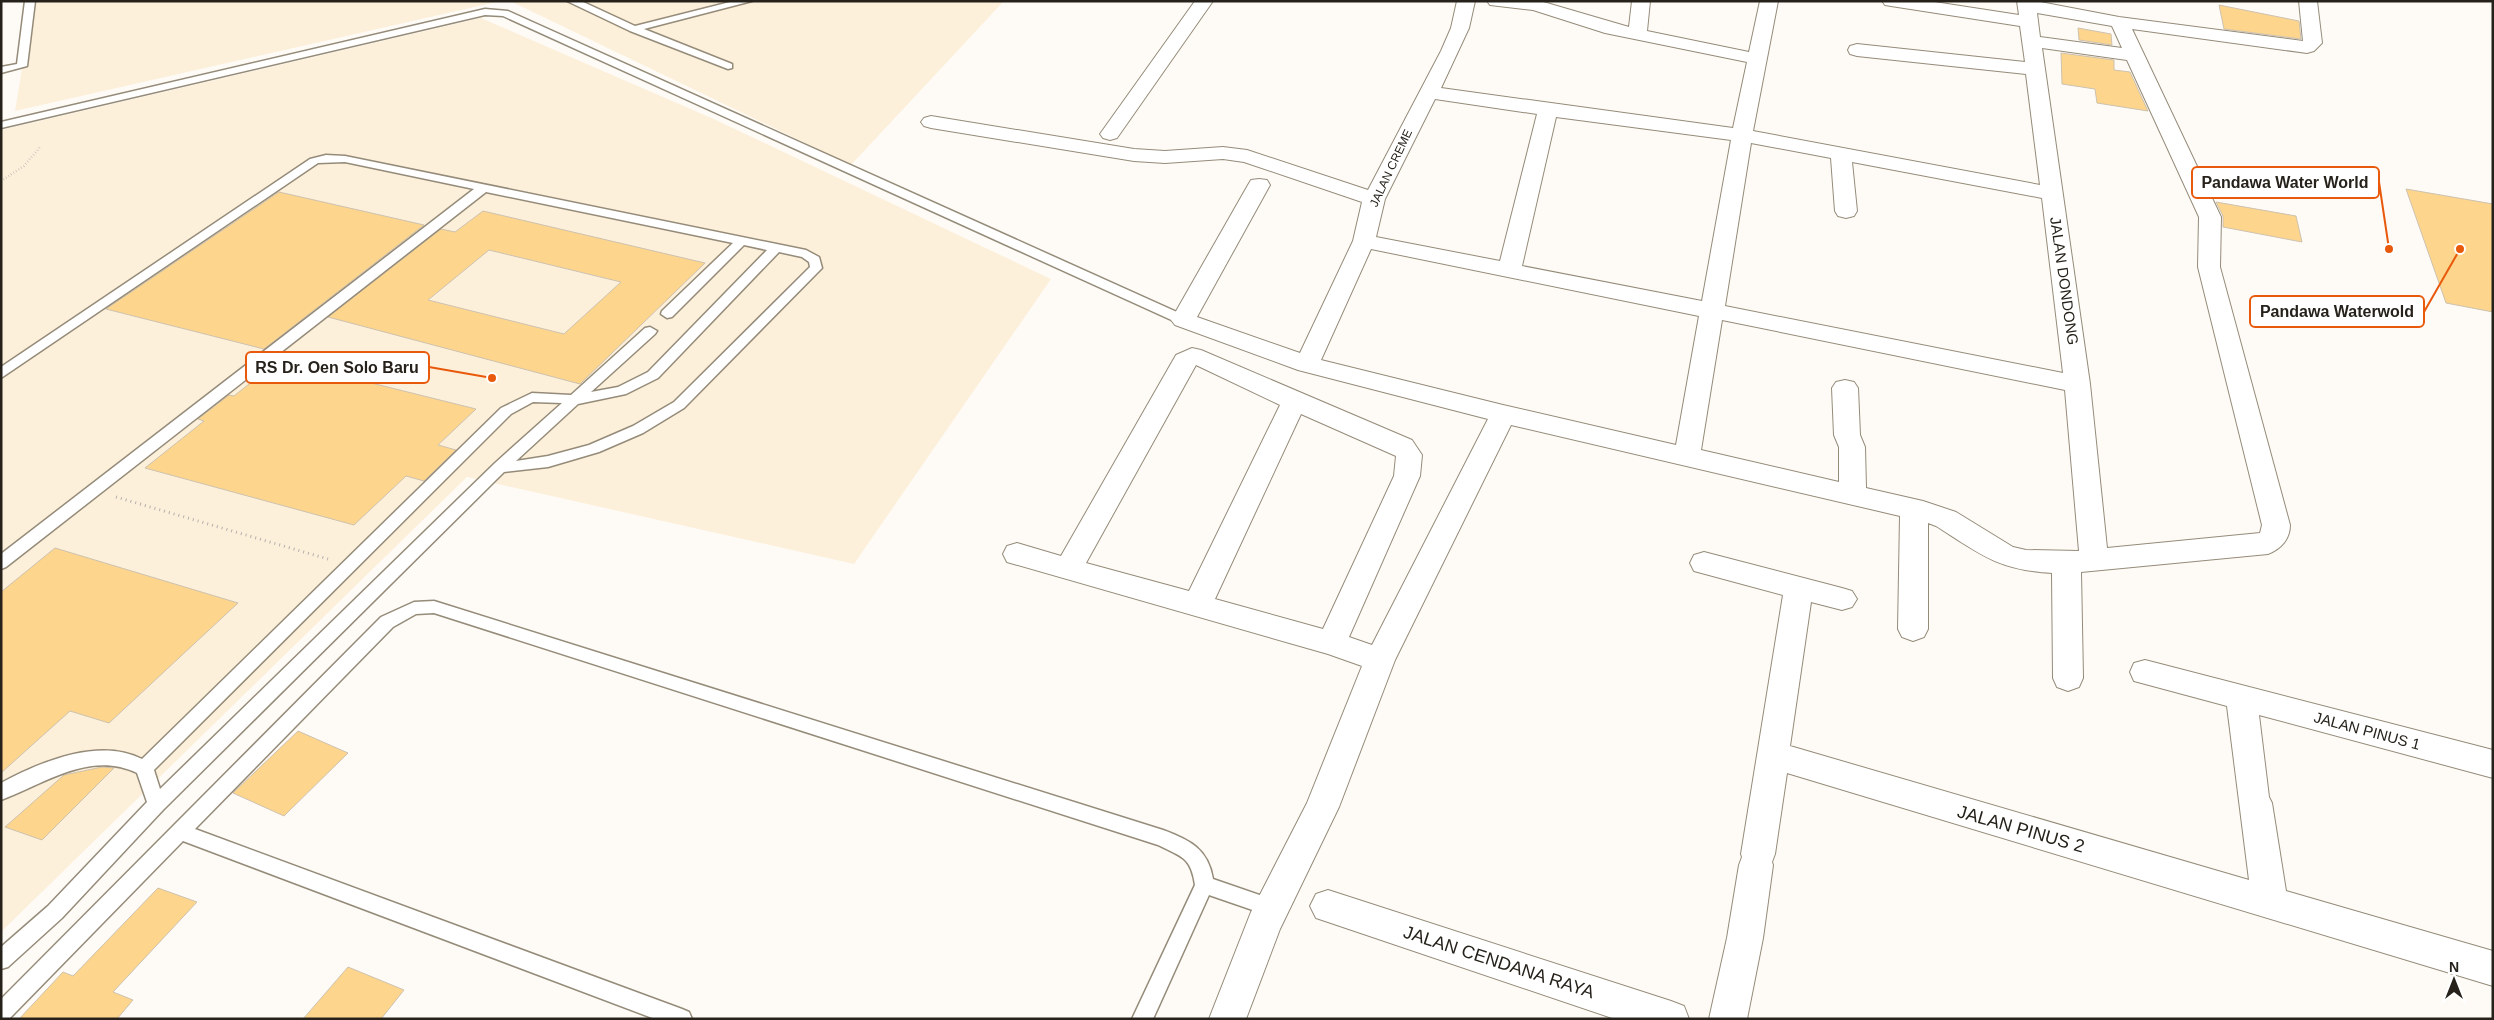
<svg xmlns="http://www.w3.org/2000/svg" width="2494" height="1020" viewBox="0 0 2494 1020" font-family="Helvetica,sans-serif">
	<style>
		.built { fill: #fdf0db }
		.building { fill: #fed58c; stroke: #cdc2af; fill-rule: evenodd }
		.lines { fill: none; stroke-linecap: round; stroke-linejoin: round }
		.service-casing { stroke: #958b79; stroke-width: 3 }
		.minor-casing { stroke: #958b79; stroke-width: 2 }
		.path-far1 { stroke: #b4b1ac; stroke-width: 2.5; stroke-dasharray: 0.5 2.5; stroke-linecap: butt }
		.path { stroke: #b4b1ac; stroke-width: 3; stroke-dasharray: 1 4; stroke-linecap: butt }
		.service { fill: #fff; fill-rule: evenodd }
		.minor { fill: #fff; fill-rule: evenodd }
		.labels { text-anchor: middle; stroke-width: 4; stroke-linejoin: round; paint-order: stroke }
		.far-street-label { font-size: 12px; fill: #26221b; stroke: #fff }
		.street-label { font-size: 15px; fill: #26221b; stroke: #fff }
		.near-street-label { font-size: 18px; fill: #26221b; stroke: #fff }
		.leader { fill: none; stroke: #e8590c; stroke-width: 2 }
		.callout-dot { fill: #e8590c; stroke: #fff; stroke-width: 2 }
		.callout { fill: #fff; stroke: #e8590c; stroke-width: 2 }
		.callout-label { font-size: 16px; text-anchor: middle; font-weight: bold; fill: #26221b }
	</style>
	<rect width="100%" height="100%" fill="#fefbf7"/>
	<path class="built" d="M 33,1 L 501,1 L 15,111 Z
		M 510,1 L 1004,1 L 851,165 Z
		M 481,18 L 716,120 L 1051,279 L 854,564 L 467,477 L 1,932 L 1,130 Z"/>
	<path class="building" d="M 2219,5 L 2299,21 L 2301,39 L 2224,29 Z
		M 2078,28 L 2111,34 L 2112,45 L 2079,40 Z
		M 2061,53 L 2114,60 L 2114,70 L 2130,72 L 2148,111 L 2097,103 L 2095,89 L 2062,84 Z
		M 2406,189 L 2493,204 L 2493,312 L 2446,303 Z
		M 279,192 L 424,225 L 264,349 L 106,309 Z
		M 2216,202 L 2296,216 L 2302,242 L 2223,227 L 2223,216 Z
		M 483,211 L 705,263 L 580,384 L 328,317 L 441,229 L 455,232 ZM 489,250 L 621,282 L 564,334 L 428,300 Z
		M 279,360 L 476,409 L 438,445 L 456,450 L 424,481 L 406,476 L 354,525 L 145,468 L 204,421 L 198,419 L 229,395 L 234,396 Z
		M 55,548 L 238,603 L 109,723 L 70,711 L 1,773 L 1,592 Z
		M 298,731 L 348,753 L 284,816 L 233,793 Z
		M 102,767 L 114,768 L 42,840 L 5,827 L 64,775 Z
		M 158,888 L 197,902 L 113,992 L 133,1000 L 117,1019 L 19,1019 L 63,972 L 73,976 Z
		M 348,967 L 404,990 L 381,1019 L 303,1019 Z"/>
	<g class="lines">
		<defs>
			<path id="service" d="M 25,1 L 35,1 L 27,66 L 1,73 L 1,67 L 17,64 Z
				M 567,1 L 581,1 L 635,26 L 734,1 L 752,1 L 644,29 L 732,64 L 732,68 L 728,69 L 630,31 Z
				M 485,9 L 508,11 L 1188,317 L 1190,320 L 1183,324 L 1178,323 L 503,16 L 485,15 L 1,128 L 1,122 Z
				M 326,155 L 345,156 L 806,250 L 819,257 L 822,268 L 684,408 L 643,433 L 599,452 L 548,467 L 504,472 L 163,810 L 62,918 L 8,967 L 1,969 L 1,947 L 48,906 L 147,802 L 137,773 C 90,750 44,784 1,800 L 1,783 C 40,762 99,737 142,759 L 501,408 L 532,393 L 571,395 L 645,328 L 650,327 L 657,331 L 655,334 L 591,392 L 618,387 L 648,372 L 767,250 L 744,245 L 672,317 L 667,318 L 661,314 L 662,311 L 733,243 L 486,192 L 6,567 L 1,569 L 1,554 L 474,189 L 345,162 L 318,163 L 1,378 L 1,367 L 310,159 ZM 779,252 L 802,257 L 809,262 L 810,267 L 674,402 L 633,426 L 589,445 L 548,456 L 516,461 L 578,404 L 626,394 L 658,378 ZM 533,402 L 562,403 L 495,463 L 160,789 L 154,770 L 511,414 Z
				M 434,601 L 1163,830 C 1190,840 1208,849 1213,879 L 1280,902 L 1283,908 L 1280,914 L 1273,917 L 1209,895 L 1153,1019 L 1132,1019 L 1195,885 C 1191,857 1182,857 1158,845 L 434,613 L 416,614 L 393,627 L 195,829 L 682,1009 L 689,1012 L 692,1019 L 655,1019 L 183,841 L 9,1019 L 1,1019 L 1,999 L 381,617 L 414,602 Z"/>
			<path id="minor" d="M 1195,1 L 1213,1 L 1117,138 L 1110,140 L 1103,138 L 1100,134 Z
				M 1457,1 L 1475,1 L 1469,28 L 1441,88 L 1733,128 L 1747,62 L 1605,33 L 1533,10 L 1490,5 L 1487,1 L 1540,1 L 1629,27 L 1632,1 L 1650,1 L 1647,31 L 1749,52 L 1760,1 L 1778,1 L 1753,131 L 2040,185 L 2026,74 L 1857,56 L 1850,54 L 1848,50 L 1850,46 L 1857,44 L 2025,62 L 2020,26 L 1891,6 L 1885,5 L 1882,1 L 1928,1 L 2019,15 L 2017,1 L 2035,1 L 2119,17 L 2303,41 L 2299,1 L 2317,1 L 2322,43 L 2314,51 L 2307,53 L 2132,29 L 2221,217 L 2220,267 L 2290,525 C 2290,539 2281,549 2268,554 L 2081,572 L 2083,678 L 2079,687 L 2068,691 L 2057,687 L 2053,678 L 2052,573 C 1998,570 1980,554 1936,526 L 1928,523 L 1928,629 L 1924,637 L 1913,641 L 1902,637 L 1898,629 L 1900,516 L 1511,425 L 1395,660 L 1339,807 L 1280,929 L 1246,1019 L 1209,1019 L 1251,912 L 1307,803 L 1362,666 L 1328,654 L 1007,562 L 1003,554 L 1007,546 L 1017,543 L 1061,556 L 1176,355 L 1192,348 L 1201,350 L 1412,440 L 1422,455 L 1420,476 L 1349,637 L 1372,645 L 1488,419 L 1298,370 L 1175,325 L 1171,320 L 1248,185 L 1251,180 L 1259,179 L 1267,180 L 1270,185 L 1197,317 L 1300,353 L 1353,241 L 1362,202 L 1244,162 L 1223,159 L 1165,163 L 1134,161 L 931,128 L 924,126 L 921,122 L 924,118 L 931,116 L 1134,149 L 1165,151 L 1223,147 L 1247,150 L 1368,190 L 1441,51 L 1451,28 ZM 2037,13 L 2112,26 L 2122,48 L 2040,37 ZM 2042,48 L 2127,60 L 2199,217 L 2198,267 L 2262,525 L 2260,533 L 2107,548 L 2090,384 ZM 1435,99 L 1537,114 L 1500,261 L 1376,237 L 1385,199 ZM 1556,117 L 1731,140 L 1702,301 L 1522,266 ZM 1751,143 L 1831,158 L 1835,211 L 1838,216 L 1846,218 L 1854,216 L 1857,211 L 1852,162 L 2042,198 L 2063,373 L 1725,306 ZM 1371,249 L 1699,316 L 1676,445 L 1503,405 L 1321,360 ZM 1722,320 L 2065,390 L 2079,551 L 2026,550 L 2013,547 L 1956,512 L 1923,501 L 1866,488 L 1865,447 L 1860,435 L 1858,388 L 1854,382 L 1845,380 L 1836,382 L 1832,388 L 1834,435 L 1839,447 L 1839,482 L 1701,450 ZM 1196,365 L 1280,405 L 1189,591 L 1086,563 ZM 1301,414 L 1396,456 L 1394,476 L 1323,629 L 1215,599 Z
				M 1704,552 L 1842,588 L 1852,591 L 1857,599 L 1852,607 L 1842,610 L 1811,602 L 1790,746 L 2249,880 L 2227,706 L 2134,681 L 2130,672 L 2134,663 L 2145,660 L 2493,750 L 2493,778 L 2259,715 L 2269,797 L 2272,803 L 2286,891 L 2493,951 L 2493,986 L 1787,773 L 1775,854 L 1772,862 L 1773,865 L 1763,938 L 1747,1019 L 1709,1019 L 1727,938 L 1739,865 L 1742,857 L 1741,854 L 1783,595 L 1694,571 L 1690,563 L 1694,555 Z
				M 1328,890 L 1671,1001 L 1684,1006 L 1689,1019 L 1615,1019 L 1328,922 L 1316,918 L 1310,906 L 1316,894 Z"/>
		</defs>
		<use href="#service" class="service-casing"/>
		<use href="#minor" class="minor-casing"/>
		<path class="path-far1" d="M 1,181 L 24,166 L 41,146"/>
		<path class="path" d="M 116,497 L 328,559"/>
		<use href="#service" class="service"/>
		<use href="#minor" class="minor"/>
	</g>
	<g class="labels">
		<g class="far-street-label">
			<text transform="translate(1391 168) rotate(-65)" y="4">JALAN CREME</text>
		</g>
		<g class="street-label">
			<text transform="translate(2064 281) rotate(82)" y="5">JALAN DONDONG</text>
			<text transform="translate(2367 731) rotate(15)" y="5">JALAN PINUS 1</text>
		</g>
		<g class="near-street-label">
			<text transform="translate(2021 829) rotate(16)" y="6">JALAN PINUS 2</text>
			<text transform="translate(1499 962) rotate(18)" y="6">JALAN CENDANA RAYA</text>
		</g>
	</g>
	<path class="leader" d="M2389 249L2379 182M2460 249L2424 312M492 378L429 367"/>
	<g class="callout-dot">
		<circle cx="2389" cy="249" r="5"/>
		<circle cx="2460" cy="249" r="5"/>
		<circle cx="492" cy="378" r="5"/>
	</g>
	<g class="callout">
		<rect x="2192" y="167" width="187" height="31" rx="5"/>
		<rect x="2250" y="296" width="174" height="31" rx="5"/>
		<rect x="246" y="352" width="183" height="31" rx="5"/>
	</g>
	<g class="callout-label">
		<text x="2285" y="188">Pandawa Water World</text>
		<text x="2337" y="317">Pandawa Waterwold</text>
		<text x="337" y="373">RS Dr. Oen Solo Baru</text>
	</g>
	<rect width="2494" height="1020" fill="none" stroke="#26221b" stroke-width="5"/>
	<g transform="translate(2454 980)" stroke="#ffffff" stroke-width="4" paint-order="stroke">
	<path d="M0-4L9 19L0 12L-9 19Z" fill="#26221b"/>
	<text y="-8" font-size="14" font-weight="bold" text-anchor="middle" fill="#26221b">N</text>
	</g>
</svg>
